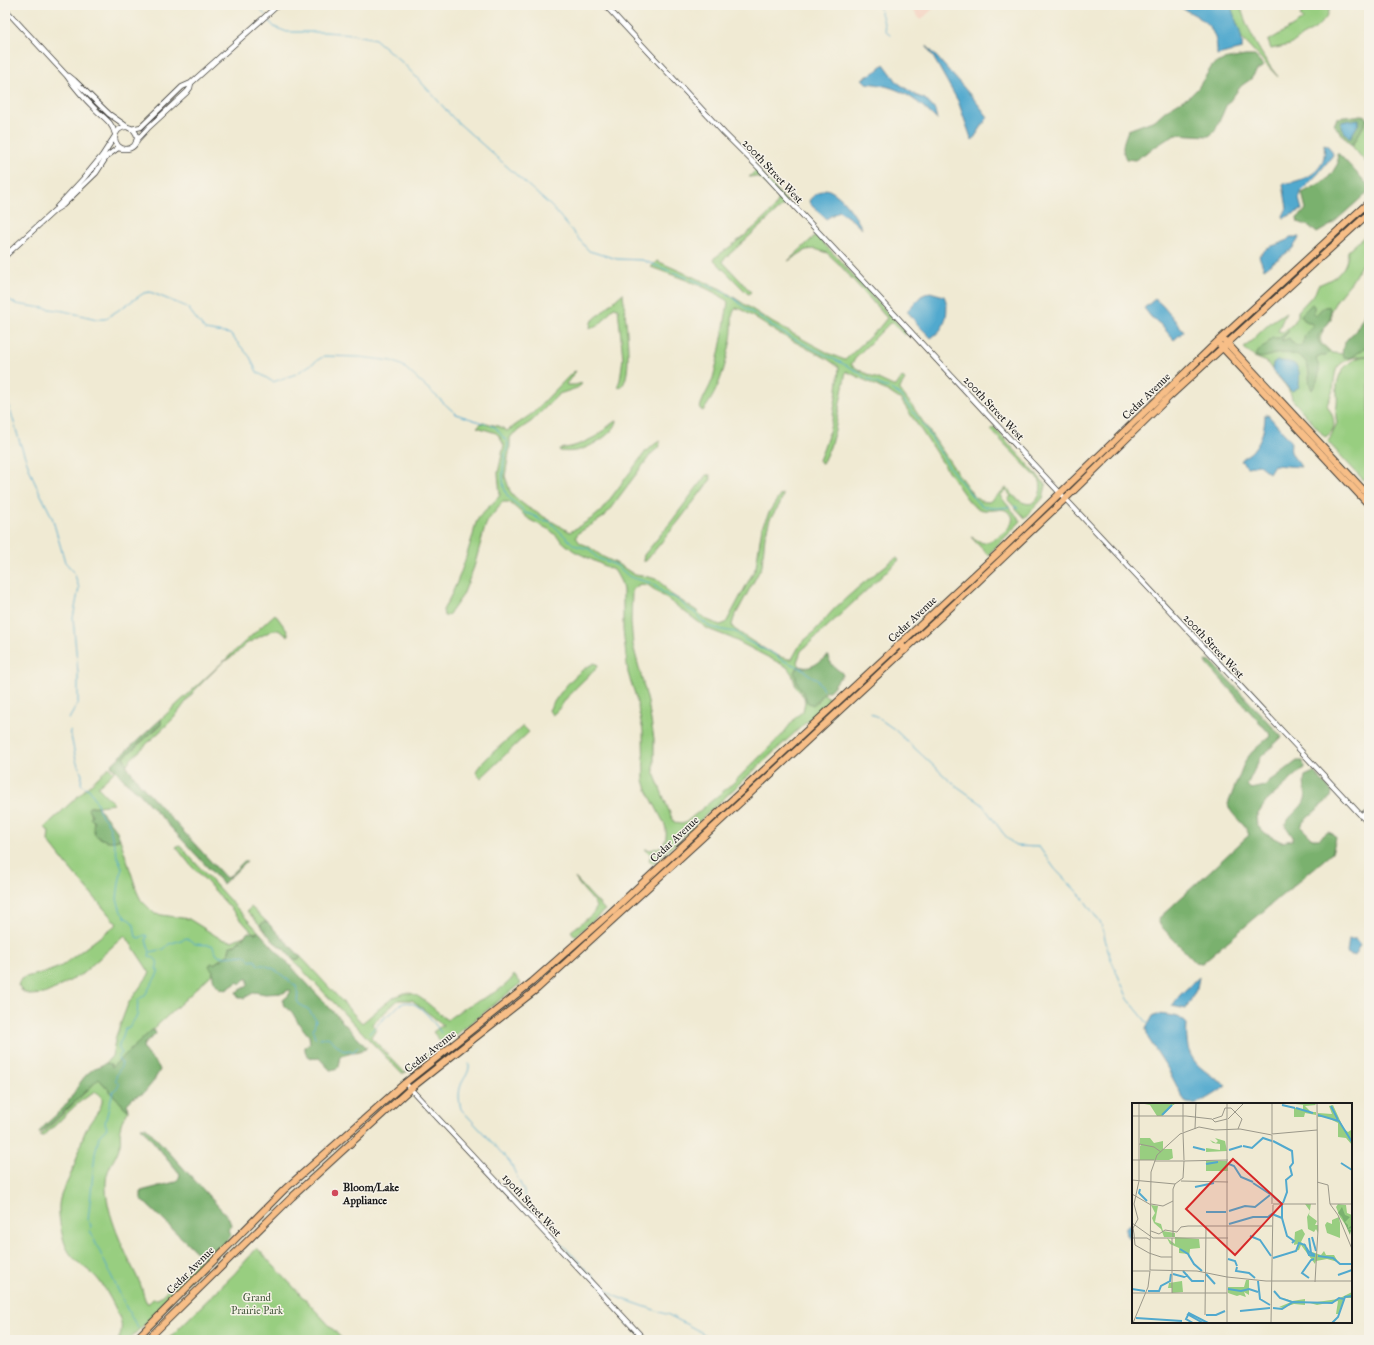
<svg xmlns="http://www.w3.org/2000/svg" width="1374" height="1345" viewBox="0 0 1374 1345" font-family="'IM FELL Great Primer',serif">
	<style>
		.built { fill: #f5d3c2 }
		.green { fill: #98ce80; stroke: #5a754e; fill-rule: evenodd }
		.forest { fill: #7ab16e; stroke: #4b6645 }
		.water { fill: #51a9ce; stroke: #366275 }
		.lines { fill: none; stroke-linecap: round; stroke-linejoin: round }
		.stream { stroke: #51a9ce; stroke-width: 1 }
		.minor-casing { stroke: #3c3b37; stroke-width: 6 }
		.major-casing { stroke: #3c3b37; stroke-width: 8 }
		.highway-casing { stroke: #3c3b37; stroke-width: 8 }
		.minor { stroke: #fff; stroke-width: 4.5 }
		.major { stroke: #f7be87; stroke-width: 6 }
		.highway { stroke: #f7be87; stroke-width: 7 }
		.poi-dot { fill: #d1495b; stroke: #f7f3e8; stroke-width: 1.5 }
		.labels { text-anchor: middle; stroke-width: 3; stroke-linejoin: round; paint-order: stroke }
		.street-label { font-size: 11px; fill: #1c1c1c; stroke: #f7f3e8 }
		.poi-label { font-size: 11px; font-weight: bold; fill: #1c1c1c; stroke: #f7f3e8; text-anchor: start }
		.park-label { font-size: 11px; fill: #475a3f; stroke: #f7f3e8 }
		.inset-river { fill: none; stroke: #51a9ce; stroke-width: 2 }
		.inset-road { fill: none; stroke: #9b988a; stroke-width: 1 }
		.view { fill: #d62828; fill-opacity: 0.15; stroke: #d62828; stroke-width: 2 }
		.inset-edge { fill: none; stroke: #1c1c1c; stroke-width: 2 }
	</style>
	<rect width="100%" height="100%" fill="#f7f3e8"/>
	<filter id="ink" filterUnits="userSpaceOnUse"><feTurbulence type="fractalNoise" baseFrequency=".025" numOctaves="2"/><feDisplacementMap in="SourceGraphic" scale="8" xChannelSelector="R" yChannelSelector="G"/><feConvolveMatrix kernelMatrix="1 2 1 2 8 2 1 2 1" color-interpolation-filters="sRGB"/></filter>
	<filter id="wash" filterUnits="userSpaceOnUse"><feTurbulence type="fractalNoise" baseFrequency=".012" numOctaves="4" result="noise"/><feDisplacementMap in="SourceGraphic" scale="16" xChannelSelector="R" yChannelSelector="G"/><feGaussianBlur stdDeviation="0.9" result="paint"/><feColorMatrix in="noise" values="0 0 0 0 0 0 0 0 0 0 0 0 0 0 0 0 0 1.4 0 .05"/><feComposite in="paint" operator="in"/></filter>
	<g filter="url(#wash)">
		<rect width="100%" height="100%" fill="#f0ead3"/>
		<path class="built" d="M 908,5 L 937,5 L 921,20 Z"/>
		<path class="green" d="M 1211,5 L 1240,5 C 1247,30 1262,57 1278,77 Z
			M 1307,5 L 1331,5 L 1327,17 L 1315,29 L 1302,36 L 1290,45 L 1271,49 L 1268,41 L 1303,20 L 1300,15 Z
			M 1369,116 L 1369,166 L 1352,146 Z
			M 757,169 L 787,202 L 722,261 L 751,292 L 748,294 L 714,260 L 714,258 C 725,251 780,211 778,199 C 778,194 772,191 769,187 C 763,180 759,175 749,177 Z
			M 1369,232 L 1369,251 L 1352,281 L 1338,298 L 1331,310 L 1331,320 L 1324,328 L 1320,338 L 1321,343 L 1332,353 L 1344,354 L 1369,343 L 1369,356 C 1359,355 1343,359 1337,368 C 1334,374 1334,384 1333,390 C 1331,395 1329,400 1327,405 C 1334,417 1339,429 1325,437 L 1292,399 C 1291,387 1273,374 1267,362 L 1254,357 L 1244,348 L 1271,322 L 1286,312 L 1278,331 L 1283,332 L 1293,324 L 1298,316 L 1298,311 L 1315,293 L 1318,285 C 1336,278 1347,271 1348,251 Z
			M 816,235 L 907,333 L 904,335 L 893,323 L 890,323 L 857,356 L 851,365 L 863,372 L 893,386 L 896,386 L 902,377 L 905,380 L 900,388 L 900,390 L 913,407 L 958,474 L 974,496 L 980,501 L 989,502 L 1006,488 C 1011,492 1015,498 1020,501 C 1036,510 1043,494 1040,481 L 991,430 L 994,427 L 1046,485 L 1043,498 L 1025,518 L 1008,500 L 1011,496 L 1006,490 L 1000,496 L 1021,521 L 988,555 L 971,537 L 983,543 C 994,542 1025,521 1007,511 C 1003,508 998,510 994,510 C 974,512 971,504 960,489 L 901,400 L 889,392 L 846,371 L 835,430 L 830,447 L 822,464 L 821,464 L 819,460 C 832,431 837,399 839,367 L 826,358 L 778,333 L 741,309 L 736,308 C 730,315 733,321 732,329 C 732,334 731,339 730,344 C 725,368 718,392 703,411 L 700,409 C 701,400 710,388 713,378 C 720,353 724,328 728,302 C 716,289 669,274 651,267 L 657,261 L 721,289 L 773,323 L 832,355 L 845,360 L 879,328 L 887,318 L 838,263 L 827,253 L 815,249 L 806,250 L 788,261 Z
			M 623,293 C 624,309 636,382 619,388 L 618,385 L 620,380 L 623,358 L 618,308 L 614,307 C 607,314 601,328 590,328 L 591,322 Z
			M 1366,356 L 1369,357 L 1369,483 L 1368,485 L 1328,442 L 1337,423 C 1335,415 1336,412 1337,404 C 1338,398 1336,391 1337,385 C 1339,369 1351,358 1366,356 Z
			M 576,371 L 566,384 L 567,385 L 575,385 L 582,383 L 581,385 L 577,388 L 559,394 L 532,421 L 513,434 L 510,438 L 510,447 L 505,476 L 510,491 L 514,497 L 527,507 L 570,532 L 594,517 L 601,511 L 646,451 L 659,441 L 660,442 L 658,448 L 652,453 L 604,517 L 578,533 L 576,537 L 580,543 L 588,546 L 603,557 L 616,563 L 635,575 L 649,577 L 659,580 L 669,593 L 697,611 L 705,619 L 720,625 L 726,623 L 756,567 L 762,527 L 771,509 L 781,494 L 783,495 L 780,504 L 770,519 L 765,536 L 762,566 L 734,618 L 732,625 L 733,628 C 744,636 779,661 792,659 L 801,643 L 812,634 L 834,609 L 861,585 L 894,559 L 897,558 L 899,560 L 801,651 L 797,662 L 800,666 L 797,668 C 791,684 805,687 806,699 L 818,702 L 820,697 L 824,693 L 830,700 L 653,864 L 649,860 L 651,855 L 645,849 L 651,850 L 662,846 C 667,839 667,833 665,825 L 647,790 L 644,780 L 643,731 L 635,694 L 628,673 L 623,630 L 623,590 L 621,582 L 615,571 L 574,551 L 565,544 L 550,530 L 530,520 L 509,502 L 502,502 L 499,507 L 488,520 L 485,527 L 474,567 L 463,595 L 451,612 L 447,616 L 444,616 L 443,610 C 457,587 464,564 472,538 C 474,534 474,528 476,523 C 480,512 493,505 500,495 L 498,473 L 504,445 L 499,436 L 496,433 L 477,427 L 483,422 L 501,427 L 507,431 L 533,413 L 573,372 ZM 640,584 L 648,585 L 708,629 L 731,638 L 787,667 L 792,674 L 796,687 L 804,697 L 805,702 L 803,711 L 796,717 L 782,735 L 732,784 L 685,823 L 681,824 L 675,823 L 671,816 L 654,773 L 654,739 L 648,702 L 633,645 L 631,622 L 632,590 Z
			M 617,421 C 615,433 592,446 582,449 C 575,452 567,452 560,451 L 559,449 C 563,448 567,448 571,447 C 579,445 587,441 595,437 C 602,433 611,422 617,421 Z
			M 706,475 L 710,475 L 711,479 L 678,522 L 646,561 L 643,561 L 644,555 L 671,522 Z
			M 275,614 L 288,632 L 288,636 L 278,630 L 273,630 L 246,644 L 238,652 L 221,664 L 194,691 L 174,718 L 129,761 L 126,766 L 124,757 L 161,725 L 161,719 Z
			M 594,663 L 598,665 L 597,668 C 588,676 579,684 571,693 C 564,700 560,710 552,715 L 549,710 C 559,693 575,672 594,663 Z
			M 523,726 L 529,732 L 481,778 L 476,772 C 478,763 514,735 523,726 Z
			M 109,767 L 114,772 L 98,787 L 114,804 L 90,807 L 89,811 L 116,841 L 120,839 L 138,894 L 141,900 L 155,914 L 189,919 L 221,939 L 226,940 L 232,941 L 246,935 L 229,950 L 229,954 L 215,963 L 212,974 L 112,1068 L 110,1064 L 106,1063 L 112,1056 L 116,1036 L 128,1004 L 150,973 L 125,935 L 82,974 L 57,988 L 44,994 L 30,995 L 22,991 L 18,985 L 21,979 L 25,977 L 44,973 L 60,967 L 117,924 L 66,864 L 48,841 L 49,832 L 45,827 Z
			M 180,846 L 258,931 L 256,933 L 252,932 L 198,872 L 192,867 L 176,847 Z
			M 575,878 L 605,910 L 575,936 L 571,931 C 576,927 597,913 596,907 C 595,903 591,898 589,896 C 584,890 579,885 575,878 Z
			M 251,907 L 267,922 L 264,922 L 260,925 L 247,911 Z
			M 301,957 L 362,1023 C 373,1015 395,991 409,993 C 420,994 438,1013 447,1020 C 454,1015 460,1010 468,1006 C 481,999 507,989 514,975 L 521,983 L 412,1070 L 405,1072 L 442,1043 L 433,1032 L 443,1025 L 412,1000 L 398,1000 L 372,1024 L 376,1029 L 371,1037 L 405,1073 L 402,1074 L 293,960 L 298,959 Z
			M 99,1079 L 128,1111 C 126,1115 122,1119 121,1124 C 119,1132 122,1140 119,1148 C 115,1161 107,1166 106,1182 C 104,1212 127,1256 140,1283 C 143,1290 143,1297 147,1303 L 149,1303 L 153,1299 L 158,1299 L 198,1260 L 201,1260 L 205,1264 L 167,1303 L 128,1340 L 118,1340 C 121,1335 122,1328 121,1322 C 118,1311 104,1285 96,1277 C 87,1268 76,1263 69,1252 C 62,1242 58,1217 59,1205 C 60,1192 68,1183 72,1171 C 78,1157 80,1141 87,1128 C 91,1119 100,1112 102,1102 C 103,1097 100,1094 96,1092 C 75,1101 60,1123 43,1136 L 40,1136 Z
			M 257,1248 L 343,1340 L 167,1340 L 235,1273 Z"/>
		<path class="forest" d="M 1245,56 L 1255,56 L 1264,66 L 1257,70 L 1251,79 L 1241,86 L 1226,106 L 1215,131 L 1209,136 L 1175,134 L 1135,160 L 1126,159 C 1120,147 1124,142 1128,130 L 1155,120 L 1166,110 L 1190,96 L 1198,88 L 1212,66 L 1223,60 Z
			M 1364,115 L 1367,120 L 1352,146 L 1334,125 L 1337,118 Z
			M 1337,154 L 1339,154 L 1369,186 L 1369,191 L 1331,225 L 1317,233 L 1309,226 L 1298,222 L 1297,218 L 1302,214 L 1306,209 L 1302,193 L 1326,180 L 1332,173 L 1338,163 Z
			M 1312,304 L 1314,306 L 1314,314 L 1316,315 C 1320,311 1323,305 1329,307 C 1331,312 1331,318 1329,322 C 1325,329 1313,335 1320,344 C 1323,347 1327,350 1329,353 L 1326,356 L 1318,356 L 1316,359 C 1317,363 1319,365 1319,369 C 1320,376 1316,384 1312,390 C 1307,381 1311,370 1306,362 C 1301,354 1285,352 1276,354 C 1268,355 1264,360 1255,356 L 1261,348 C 1270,345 1266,344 1272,338 L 1279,338 L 1289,331 L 1282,339 L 1282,341 L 1289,338 L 1291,341 L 1296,346 C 1307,346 1302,341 1305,335 C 1307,331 1310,329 1313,327 L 1312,324 L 1304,320 L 1301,315 Z
			M 1369,309 L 1369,345 L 1351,358 L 1343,357 C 1341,350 1344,342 1349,337 C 1351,334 1354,334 1356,330 C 1360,323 1363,315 1369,309 Z
			M 828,656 L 829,656 L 828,658 L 833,666 L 842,673 L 843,676 C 837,679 836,684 832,688 C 830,691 827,691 824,693 C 819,696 818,702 813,705 L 807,702 L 805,695 L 798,685 L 794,671 L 800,666 C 811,671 819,661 828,656 Z
			M 1206,661 L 1212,662 L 1282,737 L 1260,758 L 1247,785 L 1251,789 L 1264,786 L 1297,761 L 1303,761 L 1304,768 L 1266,802 L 1256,817 L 1257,825 L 1264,833 L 1282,842 L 1292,840 L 1293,837 L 1285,825 C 1289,815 1303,808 1305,799 C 1308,791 1302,787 1305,776 L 1314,772 L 1332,792 L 1331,797 L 1303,822 L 1301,827 L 1313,839 L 1319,839 L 1328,832 L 1333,834 L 1336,838 L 1332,853 L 1202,963 L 1195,962 L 1160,925 L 1158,919 L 1249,835 C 1245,822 1231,817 1228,804 L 1245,761 L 1252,752 L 1270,736 L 1269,733 L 1207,664 Z
			M 161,719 L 161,724 L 124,757 L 127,766 L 139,783 L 225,877 L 228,878 L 244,861 L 247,861 L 223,884 L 139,793 L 124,780 L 111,765 Z
			M 97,806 L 117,831 L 120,839 C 111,844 103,840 95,835 L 93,826 L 94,822 L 90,818 L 92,815 L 88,809 L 89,807 Z
			M 264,922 L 267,922 L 301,957 L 298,959 L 293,960 L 285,950 L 274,942 L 260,925 Z
			M 258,931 L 367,1048 L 366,1049 L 341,1056 L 339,1067 L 333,1070 L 330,1070 L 319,1058 C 312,1060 304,1056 305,1047 L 310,1043 L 309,1036 L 299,1024 L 292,1012 L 283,1004 L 283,1000 L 288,996 L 291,991 L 289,990 L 283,993 L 265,994 L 255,992 L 244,998 L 239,998 L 236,992 L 248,986 L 248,979 L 245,979 L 240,984 L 238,982 L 226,990 C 217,989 211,979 213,971 L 209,966 L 211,963 L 214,964 L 229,954 L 230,946 C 238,945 243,938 248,932 L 256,933 Z
			M 152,1030 L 155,1031 L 156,1034 L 144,1044 L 143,1048 C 147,1057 157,1061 160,1070 L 153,1082 L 144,1093 L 133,1098 L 127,1104 L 128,1111 L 99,1079 L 40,1134 L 39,1132 C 47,1122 56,1116 64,1107 C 74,1096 79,1079 92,1070 C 97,1067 102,1065 106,1063 L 111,1064 L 112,1067 Z
			M 141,1127 L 146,1127 L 229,1218 L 231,1225 L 228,1230 L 231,1236 L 209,1262 L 207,1262 L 141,1199 L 141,1191 L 175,1182 L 179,1178 L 180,1174 Z"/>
		<path class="water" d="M 1184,5 L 1231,5 C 1234,20 1244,34 1242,49 L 1217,55 C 1218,29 1205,19 1183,9 L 1182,7 Z
			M 927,46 L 974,99 L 988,117 L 972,141 L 958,101 Z
			M 884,64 L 898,83 L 917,96 L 925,99 L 935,110 L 937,120 C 914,97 899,86 866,83 L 862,79 L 876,71 Z
			M 1359,119 L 1359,123 L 1350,138 L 1345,133 L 1341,124 L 1341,122 Z
			M 1324,144 C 1329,146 1332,150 1333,155 L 1317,175 L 1302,190 L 1299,199 L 1302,210 L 1284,218 L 1283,216 L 1287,208 L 1283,184 C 1306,180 1328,172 1324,144 Z
			M 826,189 C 841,193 856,216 862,229 L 852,220 L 839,211 L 826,219 L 810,204 L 809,201 C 813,195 820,191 826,189 Z
			M 1290,237 L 1300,237 L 1292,249 L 1264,269 L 1259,256 L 1267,248 L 1286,241 Z
			M 930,292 L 944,296 C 949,305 947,321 941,329 C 938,333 935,335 931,338 L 920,327 L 907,311 L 921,296 Z
			M 1155,299 L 1162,305 L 1184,331 L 1174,340 L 1160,324 L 1151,317 L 1144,308 Z
			M 1277,361 C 1298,361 1301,366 1299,387 L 1292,391 L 1290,390 L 1272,369 L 1273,364 Z
			M 1265,414 L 1267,414 L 1291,441 C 1291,445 1290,449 1291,452 C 1293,458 1299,462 1301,467 L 1274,465 L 1269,473 L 1259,465 L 1247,467 L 1241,461 C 1244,456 1249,455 1253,450 C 1262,439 1265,428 1265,414 Z
			M 1349,939 L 1356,939 L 1360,945 L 1354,956 L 1347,953 Z
			M 1199,977 L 1197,988 L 1186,1009 L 1172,1006 L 1180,995 Z
			M 1157,1014 C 1167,1015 1180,1015 1187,1024 C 1184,1062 1199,1067 1227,1086 C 1217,1092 1197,1109 1185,1102 L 1168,1069 L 1148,1038 L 1146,1029 L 1153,1016 Z
			M 1130,1225 L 1133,1226 L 1133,1242 L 1127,1235 L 1125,1229 L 1128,1226 Z"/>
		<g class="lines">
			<path class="stream" d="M 256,5 L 265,15
				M 879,5 L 886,31 L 890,35
				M 267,18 L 274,27 L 287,32 L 326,32 L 353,34 L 375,39 L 403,63 L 433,95 L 453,118 L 552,207 L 589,251 L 617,259 L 642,260 L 726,293 L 735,299 L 744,307 L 783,333 L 859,372 L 863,376 L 884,387 L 887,387 L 899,394 L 926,429 L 950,468 L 977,502 C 985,510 998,508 1009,507
				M 5,297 L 16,304 L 64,311 L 97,319 L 105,319 L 144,293 L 150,292 L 187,307 L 205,330 L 230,334 L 250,357 L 257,372 L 273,382 L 296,374 L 324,356 L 359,357 L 392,361 L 403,366 L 456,414 L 495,427 L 508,443 C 508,448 506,451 505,455 C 503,466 501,482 506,493 C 510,502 521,505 525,513 L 533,515 L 540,520 L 549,521 L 573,544 L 577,546 L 589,549 L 597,558 L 616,565 L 630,577 L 651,583 L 668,596 L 674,597 L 682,603 L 688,609 L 696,613 L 700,619 L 710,627 L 713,627 C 718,630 730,631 736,632 L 745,640 L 776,655 L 780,659 L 805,670 L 808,674 L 817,679 L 823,690
				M 5,313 L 5,334
				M 5,392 L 20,443 L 34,481 L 52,517 L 65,562 L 74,572 L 79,588 L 73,618 L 78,673 L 78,703 L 69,719
				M 1014,506 L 1018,508
				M 871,713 L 894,729 L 951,782 L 982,804 L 1003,833 L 1015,846 L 1039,847 L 1055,869 L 1082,897 L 1101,924 L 1110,957 L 1128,999 L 1149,1025
				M 70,731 L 76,760 L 82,775 L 81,783 L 82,785 L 90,790 L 97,803 L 100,813 L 109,825 L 117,855 L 122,868 L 119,883 L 117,899 L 121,912 L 126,918 L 131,921 L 134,925 L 136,937 L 139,938 L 145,935 L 147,936 L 146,940 L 150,952 L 149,956 C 155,958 160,960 156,969 L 158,970 L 158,973 L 145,995 L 138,1000 L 137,1016 L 129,1027 L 125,1029 L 122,1039 L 119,1044 L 119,1049 L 122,1053 L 119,1056 L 118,1060 L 122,1063 C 121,1070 115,1073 116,1081 L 119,1084 L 118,1087 L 113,1091 L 105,1123 L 107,1128 L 99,1136 L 95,1154 L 88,1221 L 91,1225 L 90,1231 L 128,1311 L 138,1328
				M 151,952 L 164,949 L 169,944 L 187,938 L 195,944 L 212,945 L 217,955 L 220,957 L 221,955 L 223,957 L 245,955 L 250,961 L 255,960 L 258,965 L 264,965 L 274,969 L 296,986 L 298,994 L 297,1000 L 299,1004 L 308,1009 L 316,1020 L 313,1030 L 315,1038 L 320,1039 L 328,1037 L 344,1051 L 350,1050 L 353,1052 L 359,1046
				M 369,1034 C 376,1026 383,1018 391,1013 C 395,1010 397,1006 401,1004 C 416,996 434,1022 441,1033
				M 469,1064 C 470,1073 464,1077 461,1085 C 458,1093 459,1101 461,1109 L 510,1162 L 524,1191 L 524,1201 L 533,1214 L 605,1289 L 617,1297 L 669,1315 L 699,1331 L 713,1340"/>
		</g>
	</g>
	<g filter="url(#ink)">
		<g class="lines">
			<defs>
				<path id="minor" d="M 605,5 L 724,133 L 759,168 L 1060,493 L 1369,824
					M 5,9 L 67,76 C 75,88 85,99 96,110 C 104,118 112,122 115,134
					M 69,76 L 74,80 L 109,114 L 129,128
					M115 138a11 11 0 1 1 22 0a11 11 0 1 1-22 0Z
					M 131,129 L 141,127 L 182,87 L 191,83 L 278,5
					M 136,141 L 149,127 L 187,92 L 190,88 L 191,83
					M 57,207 L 83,179 L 102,156 L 115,136
					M 5,256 L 55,210 L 63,205 L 96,173 L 107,156 L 118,148 L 123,149
					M 1361,816 L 1369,809
					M 405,1083 L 645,1340"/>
				<path id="major" d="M 1224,340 L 1369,496
					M 1220,345 L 1369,505
					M 135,1340 L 285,1189 L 405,1083 L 532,982 L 609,914 L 998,553 L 1217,342 L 1369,202
					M 147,1340 L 292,1197 L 410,1089 L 537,989 L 702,838 L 950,608 L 1065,499 L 1169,397 L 1369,213"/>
				<path id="highway" d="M 900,644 L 905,650"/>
			</defs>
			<use href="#minor" class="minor-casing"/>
			<use href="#major" class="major-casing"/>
			<use href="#highway" class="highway-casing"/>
			<use href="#minor" class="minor"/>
			<use href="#major" class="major"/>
			<use href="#highway" class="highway"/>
		</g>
	</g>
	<circle class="poi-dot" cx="335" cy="1193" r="4"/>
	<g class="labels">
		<g class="street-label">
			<text transform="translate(773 171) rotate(47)" y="4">200th Street West</text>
			<text transform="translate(1146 396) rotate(-44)" y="4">Cedar Avenue</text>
			<text transform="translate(994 408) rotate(47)" y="4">200th Street West</text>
			<text transform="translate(912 619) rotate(-43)" y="4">Cedar Avenue</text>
			<text transform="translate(1214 646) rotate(47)" y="4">200th Street West</text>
			<text transform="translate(674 839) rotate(-43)" y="4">Cedar Avenue</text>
			<text transform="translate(430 1051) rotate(-38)" y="4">Cedar Avenue</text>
			<text transform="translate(532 1205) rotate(47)" y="4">190th Street West</text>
			<text transform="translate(190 1270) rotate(-45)" y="4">Cedar Avenue</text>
		</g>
		<g class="poi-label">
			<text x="343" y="1191">Bloom/Lake<tspan x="343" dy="13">Appliance</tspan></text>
		</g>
		<g class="park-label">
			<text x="257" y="1301">Grand<tspan x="257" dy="13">Prairie Park</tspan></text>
		</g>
	</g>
	<g transform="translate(1132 1103)">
		<rect width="220" height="220" fill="#f0ead3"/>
		<path d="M 7,0 L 43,0 L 42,2 L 45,2 L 41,2 L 30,13 L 25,13 L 18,2 ZM 145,0 L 171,7 L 171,2 L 163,2 L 182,0 L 184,2 L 173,3 L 179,9 L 184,9 L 184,12 L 173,10 L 172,14 L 162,14 L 162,5 ZM 201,2 L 212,26 L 216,29 L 219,27 L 220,42 L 214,35 L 206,34 L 206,20 L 194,14 L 186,14 L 186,10 L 200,11 L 197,3 ZM 8,35 L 18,35 L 22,40 L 31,38 L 31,46 L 40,46 L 41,55 L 37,57 L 8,57 L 8,43 L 10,41 L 8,41 ZM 83,35 L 93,38 L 95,48 L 74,49 L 74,45 L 88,47 L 88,41 L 81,40 L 78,37 L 84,40 L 86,38 ZM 74,58 L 95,58 L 96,68 L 74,68 ZM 173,101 L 179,101 L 177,112 L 185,118 L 183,122 L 186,122 L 186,130 L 184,126 L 182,129 L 176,126 L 175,114 L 178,108 ZM 206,101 L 214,102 L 215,110 L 220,112 L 220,131 L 208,114 L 204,104 ZM 19,102 L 26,103 L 23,119 L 29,121 L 31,128 L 43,130 L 43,134 L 67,136 L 68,145 L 58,146 L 57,155 L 56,151 L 47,150 L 47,145 L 38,141 L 35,135 L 43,141 L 43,134 L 32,134 L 29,126 L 22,120 L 20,115 L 23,110 ZM 207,114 L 208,120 L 208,135 L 195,130 L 193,122 L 195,119 L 200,121 L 200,117 ZM 170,126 L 173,131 L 169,139 L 177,148 L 189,152 L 192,148 L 194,152 L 202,152 L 206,159 L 195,156 L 184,158 L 183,161 L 169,142 L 167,147 L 163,148 L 166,145 L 166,141 L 162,142 L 163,129 ZM 114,177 L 117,177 L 117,192 L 112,189 L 114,194 L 108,192 L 105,193 L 96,190 L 96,184 L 112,184 ZM 50,178 L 51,189 L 40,190 L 40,185 L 36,185 L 37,180 ZM 220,189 L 220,195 L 213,195 L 207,211 L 204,211 L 206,198 L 185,202 L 178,200 L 206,196 ZM 151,195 L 160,198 L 173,196 L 173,202 L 162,201 L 156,203 L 157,201 L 151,205 L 147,204 L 159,199 Z" fill="#98ce80"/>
		<path d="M 210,104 L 213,112 L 218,114 L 213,119 L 216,122 L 216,125 L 219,123 L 220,125 L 216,126 L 219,127 L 218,132 L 210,114 L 206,110 Z" fill="#7ab16e"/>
		<path class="inset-river" d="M 150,2 L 163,5M 199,3 L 206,17M 164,5 L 181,10M 30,12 L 40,2M 186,12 L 207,18 L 220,39M 141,38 L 160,48 L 161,60 L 158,64 L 160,72 L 154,77 L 155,89 L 151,100M 111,43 L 120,45 L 131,35 L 140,38M 61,44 L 73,47M 97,47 L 110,43M 209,60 L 220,67M 74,61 L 86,59M 97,61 L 102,63 L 109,74 L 121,79M 121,80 L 138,91M 63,84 L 82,80M 8,86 L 7,90 L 15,98M 141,93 L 150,101M 150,102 L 150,115 L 155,133 L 162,138 L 160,140M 97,108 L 113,103 L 123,104 L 138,92M 74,109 L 94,109M 97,121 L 121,114 L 136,114 L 140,111 L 150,115M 118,133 L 128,137 L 139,153M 180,134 L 184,148M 177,135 L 179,150M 172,141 L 177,149 L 183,152M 48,146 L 56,151 L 62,161 L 70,168M 186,153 L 201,155 L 208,161 L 220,161M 141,155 L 164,148 L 167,140 L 173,142 L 177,152 L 183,153M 96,156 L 103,158 L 105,163M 105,164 L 104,168 L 117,170 L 123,175M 51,168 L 60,178 L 72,178M 41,171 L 52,174 L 56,172M 74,171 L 83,181M 206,172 L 220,167M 177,175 L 170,170 L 179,157 L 182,156M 126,178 L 128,196 L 138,202M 0,186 L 13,188M 96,186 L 109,188 L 117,186 L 126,189M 16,188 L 27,188 L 29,183 L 38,178 L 39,171M 142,188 L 148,195 L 160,199M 141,205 L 150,206 L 161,199 L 200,200 L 207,195 L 212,196M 108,208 L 138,205M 55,211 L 71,220M 74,212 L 84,212 L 93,208M 4,215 L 50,218M 61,220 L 54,216 L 57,210 L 76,220M 200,220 L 206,214 L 213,194 L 220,193"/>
		<path class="inset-road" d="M 51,0 L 51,29M 0,13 L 54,13 L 80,16 L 83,19 L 95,16M 81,16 L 90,13 L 93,5 L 99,5 L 110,16 L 106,26M 96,16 L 112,0M 63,26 L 64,0M 51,30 L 52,57M 140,31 L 140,0M 140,31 L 185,27M 140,32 L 140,101M 7,41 L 22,44 L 29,49M 0,57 L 22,57M 22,58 L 52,58M 52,58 L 96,57M 0,77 L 43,81M 49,78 L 96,79M 185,79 L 196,82 L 198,101M 43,81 L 51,75 L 52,58M 0,91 L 19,102M 19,101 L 31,103 L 41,98M 141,101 L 184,101M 198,101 L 206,112 L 220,146M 198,101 L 220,101M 0,120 L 21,135 L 96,135M 19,128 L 27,131 L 33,127 L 45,129 L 49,124 L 56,123 L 140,123M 2,131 L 1,125 L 6,116 L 2,101 L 7,78 L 7,0M 2,131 L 3,142 L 17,150 L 29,154 L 40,154M 41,134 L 41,86 L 43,81M 0,135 L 15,135 L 18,137M 18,167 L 65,168 L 95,174M 18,167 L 19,69 L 25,52 L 48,31 L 67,24 L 83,27 L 108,26 L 140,32M 0,168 L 18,168M 95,174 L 134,178 L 220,178M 183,179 L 186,127 L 185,0M 0,190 L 95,190M 40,190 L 40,135M 73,212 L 74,123M 1,220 L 16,184 L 18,168M 95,220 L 95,0M 139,220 L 141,102"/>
		<path class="view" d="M 101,56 L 150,101 L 103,152 L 54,106 Z"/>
		<rect width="220" height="220" class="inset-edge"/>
	</g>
	<rect width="1374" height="1345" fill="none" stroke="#f7f3e8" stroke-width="20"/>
</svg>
